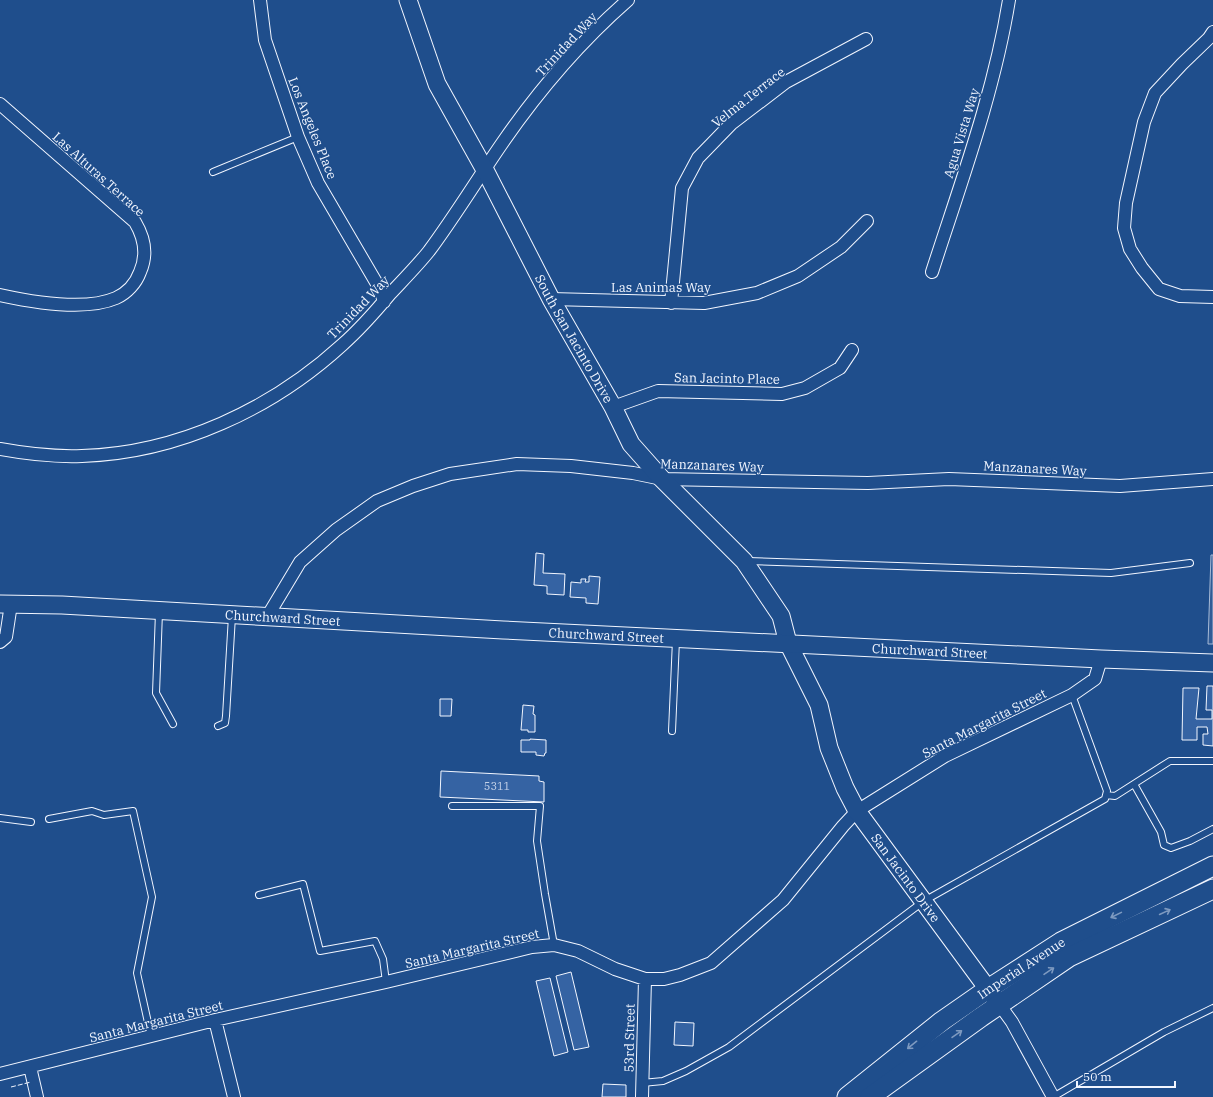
<svg xmlns="http://www.w3.org/2000/svg" width="1213" height="1097" viewBox="0 0 1213 1097" font-family="'IBM Plex Serif',serif">
	<style>
		.built { fill: #305b95; stroke: #a8bbd7 }
		.building { fill: #3563a3; stroke: #f2f6ff }
		.lines { fill: none; stroke-linecap: round; stroke-linejoin: round }
		.lane-casing { stroke: #f2f6ff; stroke-width: 8 }
		.street-casing { stroke: #f2f6ff; stroke-width: 14 }
		.secondary-casing { stroke: #f2f6ff; stroke-width: 19 }
		.primary-casing { stroke: #f2f6ff; stroke-width: 21 }
		.lane { stroke: #1f4e8c; stroke-width: 6 }
		.street { stroke: #1f4e8c; stroke-width: 12 }
		.secondary { stroke: #1f4e8c; stroke-width: 17 }
		.primary { stroke: #1f4e8c; stroke-width: 19 }
		.fence { stroke: #f2f6ff; stroke-width: 1; stroke-dasharray: 5 2; stroke-linecap: butt }
		.oneway { stroke: #7e9ac0 }
		.labels { text-anchor: middle; stroke-width: 3; stroke-linejoin: round; paint-order: stroke }
		.number-label { font-size: 11px; fill: #c3d1e8 }
		.street-label { font-size: 13px; fill: #f2f6ff; stroke: #1f4e8c }
	</style>
	<rect width="100%" height="100%" fill="#1f4e8c"/>
	<path class="built" d="M 1211,555 L 1213,555 L 1213,644 L 1208,644 Z"/>
	<path class="building" d="M 536,553 L 544,554 L 543,573 L 565,574 L 564,595 L 547,594 L 547,586 L 534,585 Z
		M 589,576 L 600,577 L 598,604 L 586,603 L 586,598 L 570,597 L 571,582 L 581,583 L 581,579 L 586,579 L 585,582 L 589,582 Z
		M 1207,686 L 1213,686 L 1213,746 L 1203,745 L 1203,734 L 1208,734 L 1207,727 L 1197,727 L 1197,740 L 1182,740 L 1183,688 L 1199,688 L 1196,719 L 1212,719 L 1212,710 L 1206,710 Z
		M 440,699 L 452,699 L 451,716 L 440,716 Z
		M 523,705 L 534,706 L 533,714 L 535,715 L 535,732 L 528,732 L 528,730 L 521,730 Z
		M 530,739 L 546,740 L 546,753 L 545,753 L 544,756 L 536,755 L 536,752 L 521,752 L 521,740 L 530,740 Z
		M 441,771 L 539,776 L 539,781 L 544,782 L 544,802 L 440,797 Z
		M 571,972 L 589,1047 L 574,1050 L 556,976 Z
		M 550,978 L 568,1052 L 554,1056 L 536,981 Z
		M 675,1022 L 694,1023 L 693,1046 L 674,1045 Z
		M 603,1084 L 626,1085 L 626,1097 L 602,1097 Z"/>
	<g class="lines">
		<defs>
			<path id="lane" d="M 213,172 L 298,137
				M 748,561 L 1111,573 L 1190,563
				M 159,612 L 156,693 L 173,724
				M 218,726 L 225,723 L 226,716 L 232,616
				M 672,731 L 676,640
				M 1134,784 L 1161,832 L 1164,845 L 1171,848 L 1190,841 L 1213,829
				M 1106,795 L 1115,796 L 1170,761 L 1213,761
				M 452,806 L 540,806 L 537,841 L 545,894 L 554,945
				M 0,818 L 31,822
				M 49,819 L 92,811 L 104,815 L 133,811 L 152,897 L 137,973 L 151,1036
				M 259,895 L 303,884 L 320,951 L 375,941 L 383,959 L 386,982
				M 642,1083 L 663,1081 L 686,1071 L 729,1047 L 924,901 L 1105,799 L 1107,791 L 1072,695
				M 1053,1097 L 1164,1032 L 1213,1008"/>
			<path id="street" d="M 260,0 L 265,40 L 298,137 L 318,183 L 380,289 L 384,302
				M 1213,32 L 1209,38 L 1182,64 L 1155,93 L 1144,122 L 1126,203 L 1124,228 L 1130,249 L 1142,268 L 1159,289 L 1180,296 L 1213,297
				M 0,104 L 135,222 C 144,237 148,254 140,272 C 136,283 127,293 116,298 C 86,311 32,302 0,295
				M 932,272 C 961,182 994,93 1009,0
				M 551,299 L 704,303 L 757,293 L 798,276 L 841,247 L 867,221
				M 671,303 L 682,188 L 698,158 L 731,124 L 786,82 L 866,39
				M 613,407 L 658,391 L 782,394 L 805,388 L 840,368 L 852,350
				M 0,449 C 27,454 54,457 82,456 C 178,453 272,409 342,345 C 360,329 375,312 390,294 C 403,280 417,266 429,251 C 455,216 478,178 503,142 C 539,90 580,42 628,0
				M 267,617 L 300,562 L 336,530 L 377,501 L 413,486 L 450,474 L 517,464 L 571,466 L 633,473 L 662,479 L 868,483 L 949,479 L 1120,486 L 1213,479
				M 0,642 L 6,637 L 11,604
				M 999,1004 L 1012,1022 L 1053,1097
				M 215,1020 L 234,1097
				M 30,1067 L 37,1097
				M 0,1074 L 215,1020 L 386,982 L 532,947 L 554,945 L 578,951 L 615,969 L 645,979 L 664,979 L 680,975 L 711,963 L 783,900 L 843,826 L 857,811 L 945,756 L 1072,695 L 1095,679 L 1101,659
				M 642,1097 L 645,979"/>
			<g id="secondary">
				<path id="s1" d="M 408,0 L 437,84 L 485,170 L 551,299 L 613,407 L 631,444 L 662,479 L 744,561 L 781,616 L 788,643 L 819,705 L 829,748 L 845,788 L 857,811 L 996,1000"/>
				<path id="s2" d="M 0,604 L 62,605 L 503,630 L 1101,659 L 1213,663"/>
			</g>
			<g id="primary">
				<path id="s3" d="M 847,1097 L 942,1021 L 988,989 L 1061,942 L 1213,866"/>
				<path d="M 870,1097 L 981,1017 L 1069,957 L 1213,889"/>
			</g>
		</defs>
		<use href="#lane" class="lane-casing"/>
		<use href="#street" class="street-casing"/>
		<use href="#secondary" class="secondary-casing"/>
		<use href="#primary" class="primary-casing"/>
		<use href="#lane" class="lane"/>
		<use href="#street" class="street"/>
		<use href="#secondary" class="secondary"/>
		<use href="#primary" class="primary"/>
		<path class="fence" d="M 11,1087 L 31,1082"/>
	</g>
	<defs><path id="oneway-shaft" d="M-6 0H5M1.5-3L5.5 0L1.5 3" fill="none" stroke-width="1.6" stroke-linecap="round" stroke-linejoin="round"/></defs>
	<g class="oneway">
		<use href="#oneway-shaft" transform="translate(1165 912) rotate(-25)"/>
		<use href="#oneway-shaft" transform="translate(1116 915) rotate(154)"/>
		<use href="#oneway-shaft" transform="translate(1049 971) rotate(-34)"/>
		<use href="#oneway-shaft" transform="translate(957 1034) rotate(-35)"/>
		<use href="#oneway-shaft" transform="translate(912 1045) rotate(141)"/>
	</g>
	<g class="labels">
		<g class="number-label">
			<text x="497" y="790">5311</text>
		</g>
		<g class="street-label">
			<text transform="translate(566 44) rotate(-47)" y="5">Trinidad Way</text>
			<text transform="translate(748 97) rotate(-38)" y="5">Velma Terrace</text>
			<text transform="translate(313 128) rotate(68)" y="5">Los Angeles Place</text>
			<text transform="translate(961 133) rotate(-73)" y="5">Agua Vista Way</text>
			<text transform="translate(99 174) rotate(42)" y="5">Las Alturas Terrace</text>
			<text x="661" y="292">Las Animas Way</text>
			<text transform="translate(358 307) rotate(-46)" y="5">Trinidad Way</text>
			<text dy="5" stroke="none"><textPath href="#s1" startOffset="378">South San Jacinto Drive</textPath></text>
			<text transform="translate(727 378) rotate(1)" y="5">San Jacinto Place</text>
			<text transform="translate(712 465) rotate(2)" y="5">Manzanares Way</text>
			<text transform="translate(1035 468) rotate(3)" y="5">Manzanares Way</text>
			<text dy="5" stroke="none"><textPath href="#s2" startOffset="283">Churchward Street</textPath></text>
			<text dy="5" stroke="none"><textPath href="#s2" startOffset="607">Churchward Street</textPath></text>
			<text dy="5" stroke="none"><textPath href="#s2" startOffset="931">Churchward Street</textPath></text>
			<text transform="translate(984 723) rotate(-27)" y="5">Santa Margarita Street</text>
			<text dy="5" stroke="none"><textPath href="#s1" startOffset="1020">San Jacinto Drive</textPath></text>
			<text transform="translate(472 948) rotate(-13)" y="5">Santa Margarita Street</text>
			<text dy="5" stroke="none"><textPath href="#s3" startOffset="217">Imperial Avenue</textPath></text>
			<text transform="translate(156 1021) rotate(-14)" y="5">Santa Margarita Street</text>
			<text transform="translate(629 1038) rotate(-89)" y="5">53rd Street</text>
		</g>
	</g>
	<path d="M1077 1081v6h98v-6" fill="none" stroke="#f2f6ff" stroke-width="2"/>
	<text x="1083" y="1081" font-size="12" fill="#f2f6ff" stroke="#1f4e8c" stroke-width="3" paint-order="stroke">50 m</text>
</svg>
